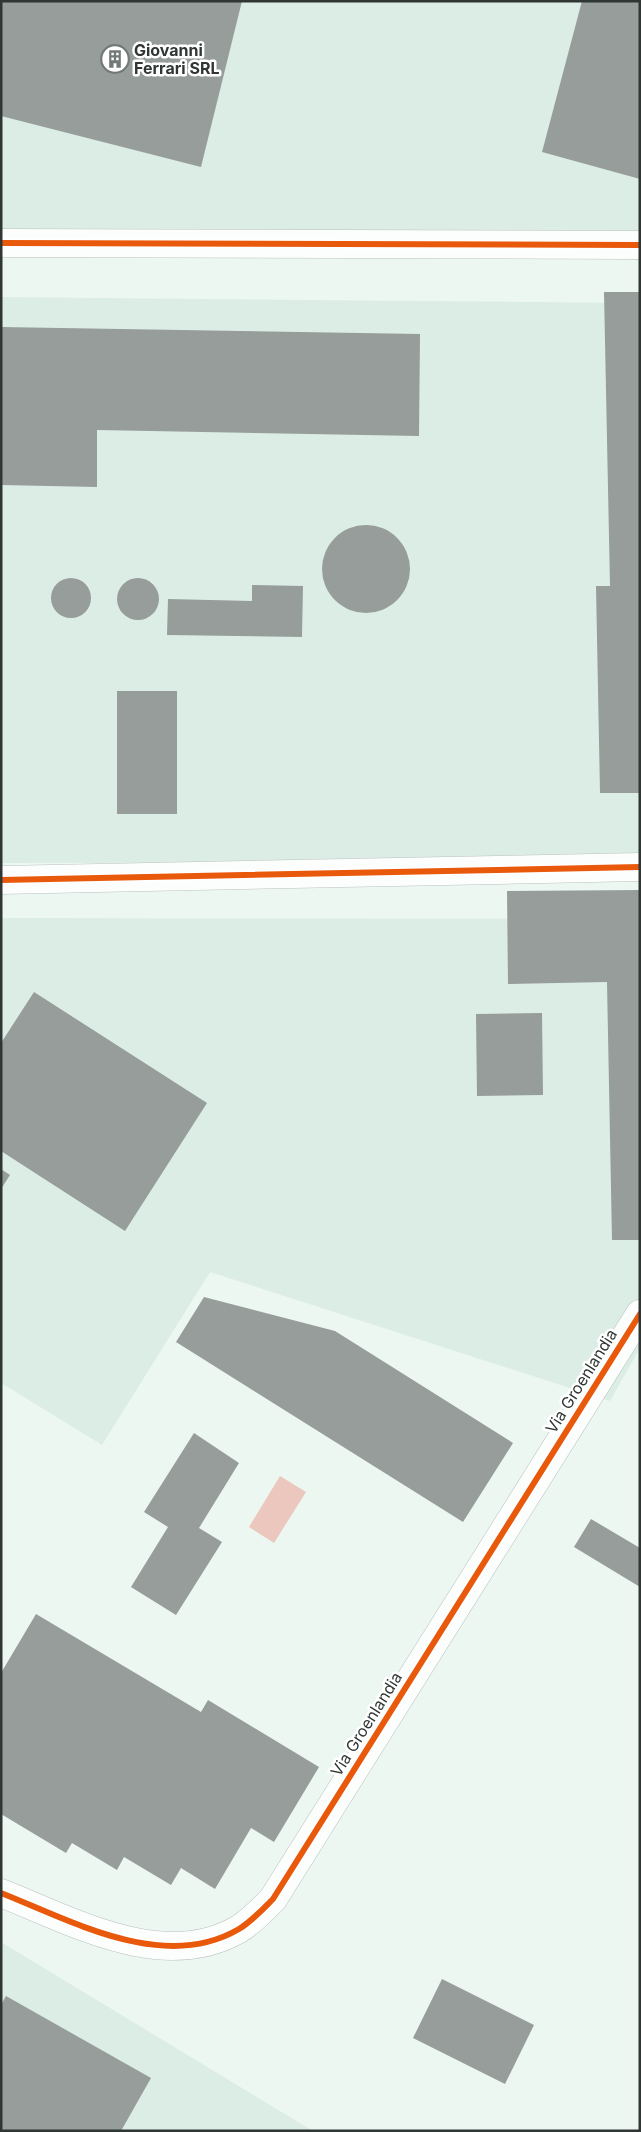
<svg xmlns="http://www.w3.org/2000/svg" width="641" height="2132" viewBox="0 0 641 2132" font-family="Inter,sans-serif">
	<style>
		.built { fill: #dcede5 }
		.water { fill: #ebc7bd }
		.building { fill: #969d9a }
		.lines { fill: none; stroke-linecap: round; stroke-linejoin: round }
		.minor-casing { stroke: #bac2be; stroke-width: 29 }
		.minor { stroke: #fcfefd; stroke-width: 28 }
		.cycleway-casing { stroke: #fff; stroke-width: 9 }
		.cycleway { stroke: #e8590c; stroke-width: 6 }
		.labels { text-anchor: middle; stroke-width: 5; stroke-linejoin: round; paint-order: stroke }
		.poi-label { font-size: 16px; font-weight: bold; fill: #2f3633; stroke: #fff; text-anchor: start }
		.street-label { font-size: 16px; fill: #2f3633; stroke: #fff }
	</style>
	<rect width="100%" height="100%" fill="#edf7f2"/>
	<path class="built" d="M 1,1 L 640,1 L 640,260 L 1,235 Z
		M 1,297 L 640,303 L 640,862 L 1,863 Z
		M 1,918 L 640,919 L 640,1348 L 610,1401 L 210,1272 L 102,1445 L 1,1383 Z
		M 1,1942 L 313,2131 L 1,2131 Z"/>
	<path class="water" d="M 280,1476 L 306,1492 L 274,1543 L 249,1527 Z"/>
	<path class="building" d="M 1,1 L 242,1 L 201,167 L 1,116 Z
		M 582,1 L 640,1 L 640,179 L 542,152 Z
		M 604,292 L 640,292 L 640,793 L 600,793 L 596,586 L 610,586 Z
		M 1,327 L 420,334 L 419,436 L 97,430 L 97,487 L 1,485 Z
		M322 569a44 44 0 1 1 88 0a44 44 0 1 1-88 0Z
		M51 598a20 20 0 1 1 40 0a20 20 0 1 1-40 0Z
		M117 599a21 21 0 1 1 42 0a21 21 0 1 1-42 0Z
		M 252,585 L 303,586 L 302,637 L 167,635 L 168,599 L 252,601 Z
		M 117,691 L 177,691 L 177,814 L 117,814 Z
		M 640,890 L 640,1240 L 612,1240 L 607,982 L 508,984 L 507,891 Z
		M 34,992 L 207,1103 L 125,1231 L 1,1151 L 1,1043 Z
		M 542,1013 L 543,1095 L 477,1096 L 476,1014 Z
		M 1,1169 L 10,1175 L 1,1189 Z
		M 204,1297 L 335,1331 L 513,1443 L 463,1522 L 176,1342 Z
		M 194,1433 L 239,1463 L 199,1528 L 222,1542 L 176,1615 L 131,1587 L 168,1527 L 144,1512 Z
		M 591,1519 L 640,1548 L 640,1587 L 574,1547 Z
		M 36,1614 L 201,1712 L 208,1700 L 319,1767 L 274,1842 L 251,1828 L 215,1889 L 181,1868 L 171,1885 L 124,1857 L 117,1870 L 72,1843 L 66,1853 L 1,1814 L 1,1673 Z
		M 442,1979 L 534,2025 L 505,2084 L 413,2038 Z
		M 6,1996 L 151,2078 L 121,2131 L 1,2131 L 1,2005 Z"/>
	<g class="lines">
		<defs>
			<path id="minor" d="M 1,243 L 640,245
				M 1,880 L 640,867
				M 1,1893 C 72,1921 164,1973 239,1929 C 252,1921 263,1909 273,1899 L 640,1314"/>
		</defs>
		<use href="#minor" class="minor-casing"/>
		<use href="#minor" class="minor"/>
		<defs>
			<path id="cycleway" d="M 1,243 L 640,245
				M 1,880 L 640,867
				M 1,1893 C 72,1921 164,1973 239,1929 C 252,1921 263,1909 273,1899 L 640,1314"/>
		</defs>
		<use href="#cycleway" class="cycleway-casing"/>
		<use href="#cycleway" class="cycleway"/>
	</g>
	<defs>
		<symbol id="building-ring" viewBox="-11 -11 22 22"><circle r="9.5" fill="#fff" stroke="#727a76" stroke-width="1.5"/><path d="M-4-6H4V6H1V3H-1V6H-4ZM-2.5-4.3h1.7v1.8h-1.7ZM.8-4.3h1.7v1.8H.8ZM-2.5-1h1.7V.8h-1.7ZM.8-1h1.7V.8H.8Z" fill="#727a76"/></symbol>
	</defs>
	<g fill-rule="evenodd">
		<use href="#building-ring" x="99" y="43" width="32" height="32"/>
	</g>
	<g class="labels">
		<g class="poi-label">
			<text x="134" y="56">Giovanni<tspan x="134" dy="18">Ferrari SRL</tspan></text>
		</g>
		<g class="street-label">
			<text transform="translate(581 1381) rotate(-58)" y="6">Via Groenlandia</text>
			<text transform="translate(366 1724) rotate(-58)" y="6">Via Groenlandia</text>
		</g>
	</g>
	<rect width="641" height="2132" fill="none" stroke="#2f3633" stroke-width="5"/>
</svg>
